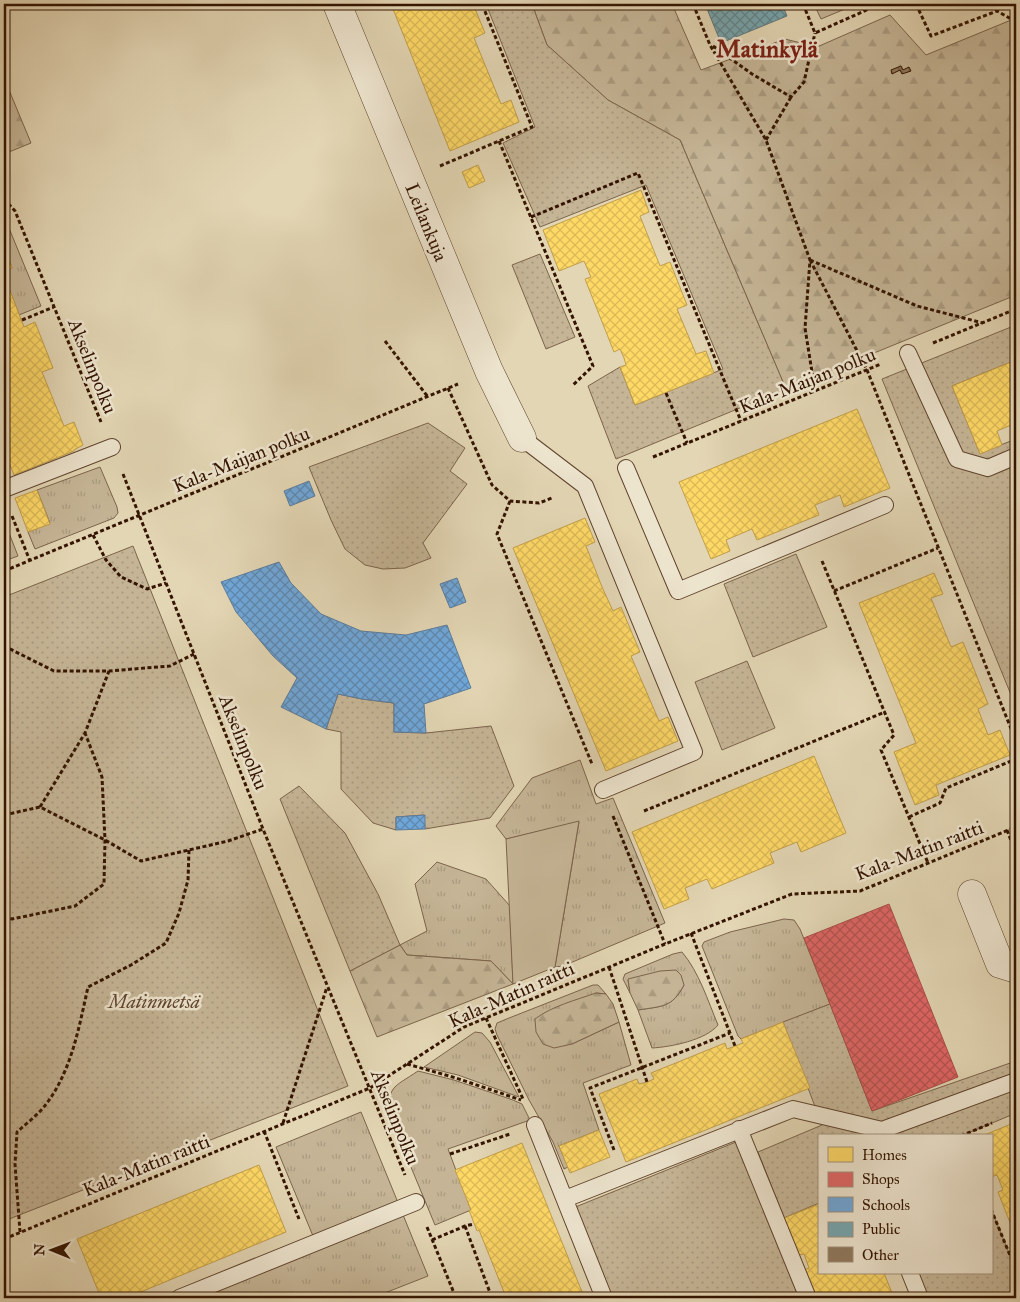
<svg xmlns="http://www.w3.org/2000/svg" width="1020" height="1302" viewBox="0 0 1020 1302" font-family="'IM FELL Great Primer',serif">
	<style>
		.grass { fill: url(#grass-tufts); stroke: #7c644c }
		.forest { fill: url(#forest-firs); stroke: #7c644c }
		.park { fill: url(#park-dots); stroke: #7c644c }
		.pitch { fill: #c5b596; stroke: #7c644c }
		.homes { fill: url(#homes-cross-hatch); stroke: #c29e48 }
		.shops { fill: url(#shops-cross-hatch); stroke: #ac4d48 }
		.schools { fill: url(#schools-cross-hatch); stroke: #5d7c9a }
		.public { fill: url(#public-cross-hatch); stroke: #627a7b }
		.building { fill: url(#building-cross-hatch); stroke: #341401 }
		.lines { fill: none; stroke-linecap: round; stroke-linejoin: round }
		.service-casing { stroke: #60442e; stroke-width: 18 }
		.minor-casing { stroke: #60442e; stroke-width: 29 }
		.path { stroke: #341401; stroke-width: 3; stroke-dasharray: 4 2.5; stroke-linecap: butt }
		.service { stroke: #ede4ce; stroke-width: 16 }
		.minor { stroke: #ede4ce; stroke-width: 28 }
		.labels { text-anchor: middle; stroke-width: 5; stroke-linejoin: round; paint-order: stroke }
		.street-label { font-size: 19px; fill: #341401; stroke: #ede4ce }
		.park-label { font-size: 19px; font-style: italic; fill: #60442e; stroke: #ede4ce }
		.district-label { font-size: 24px; font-weight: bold; fill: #7a1f14; stroke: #ede4ce }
	</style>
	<defs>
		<pattern id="grass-tufts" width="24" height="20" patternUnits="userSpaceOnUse" patternTransform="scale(1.25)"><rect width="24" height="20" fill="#c5b596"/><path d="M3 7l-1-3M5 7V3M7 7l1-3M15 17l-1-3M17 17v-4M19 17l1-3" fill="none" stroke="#aa9b80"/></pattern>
		<pattern id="forest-firs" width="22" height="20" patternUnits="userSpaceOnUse" patternTransform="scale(1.25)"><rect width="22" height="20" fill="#c5b596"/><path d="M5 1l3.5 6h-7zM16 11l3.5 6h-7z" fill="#aa9b80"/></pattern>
		<pattern id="park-dots" width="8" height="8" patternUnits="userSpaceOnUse" patternTransform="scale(1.25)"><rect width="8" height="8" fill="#c5b596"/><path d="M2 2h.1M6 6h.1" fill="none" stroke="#aa9b80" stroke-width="1.8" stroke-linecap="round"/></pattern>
		<pattern id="homes-cross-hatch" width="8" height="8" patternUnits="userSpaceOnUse" patternTransform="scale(1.25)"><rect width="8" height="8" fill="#ffd966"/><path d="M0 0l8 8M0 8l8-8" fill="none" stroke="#dbb957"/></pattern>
		<pattern id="shops-cross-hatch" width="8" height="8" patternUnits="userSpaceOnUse" patternTransform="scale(1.25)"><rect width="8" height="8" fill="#e06666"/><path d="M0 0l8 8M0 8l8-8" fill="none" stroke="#b65352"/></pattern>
		<pattern id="schools-cross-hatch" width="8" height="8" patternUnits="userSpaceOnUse" patternTransform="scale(1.25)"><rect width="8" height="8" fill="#6fa8dc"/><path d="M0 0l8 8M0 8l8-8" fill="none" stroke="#5c88b0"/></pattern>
		<pattern id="public-cross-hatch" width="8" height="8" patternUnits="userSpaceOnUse" patternTransform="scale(1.25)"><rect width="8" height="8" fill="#76a5af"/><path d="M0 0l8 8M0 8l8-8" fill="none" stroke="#62858c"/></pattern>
		<pattern id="building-cross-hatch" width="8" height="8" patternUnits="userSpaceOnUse" patternTransform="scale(1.25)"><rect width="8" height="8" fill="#8f795e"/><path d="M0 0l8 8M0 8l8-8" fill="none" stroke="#76624b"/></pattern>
	</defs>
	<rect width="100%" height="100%" fill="#e3d6b4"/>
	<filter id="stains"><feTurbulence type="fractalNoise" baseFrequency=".004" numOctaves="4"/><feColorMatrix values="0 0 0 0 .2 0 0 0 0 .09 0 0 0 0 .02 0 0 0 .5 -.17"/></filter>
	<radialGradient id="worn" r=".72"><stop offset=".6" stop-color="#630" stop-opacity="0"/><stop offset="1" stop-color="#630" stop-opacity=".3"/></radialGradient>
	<path class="grass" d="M 4,216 L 41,306 L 19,315 L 4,275 L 4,271 L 12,268 L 4,246 Z
		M 100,467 L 117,507 L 118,513 L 114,518 L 35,549 L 28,532 L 50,523 L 37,490 Z
		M 4,520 L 18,556 L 4,561 Z
		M 580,760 L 596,804 L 613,798 L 665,923 L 563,966 L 555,967 L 579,822 L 506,839 L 496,826 L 532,778 Z
		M 437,862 L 486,879 L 510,906 L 513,984 L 491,961 L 407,955 L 400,945 L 427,931 L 415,884 Z
		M 784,919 L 794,920 L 800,929 L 830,1004 L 741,1039 L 738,1036 L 702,946 L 704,942 L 730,932 Z
		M 682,952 C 699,972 708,1001 718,1025 C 706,1040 671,1047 652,1048 L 638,1010 C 662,1006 672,1008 684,985 L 628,980 L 630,993 L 623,979 L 625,974 L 673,954 Z
		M 593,985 L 598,985 L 606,994 L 596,993 L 572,1044 L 619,1022 L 631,1065 L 583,1083 L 599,1130 L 559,1146 L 568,1167 L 564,1169 L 553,1142 L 529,1100 L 497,1035 L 495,1029 L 497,1023 L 509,1018 Z
		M 475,1032 L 482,1033 L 490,1042 L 519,1097 L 458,1075 L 424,1067 Z
		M 418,1071 L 454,1080 L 513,1100 L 522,1104 L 530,1120 L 448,1149 L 471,1210 L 435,1225 L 391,1119 C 386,1086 393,1088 418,1071 Z
		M 361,1112 L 428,1276 L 372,1298 L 196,1298 L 318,1248 L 276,1147 Z"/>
	<path class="forest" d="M 532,4 L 672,4 L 701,70 L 785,39 L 817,47 L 890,15 L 926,55 L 1016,18 L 1016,295 L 786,389 L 680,140 L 608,100 L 547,45 Z
		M 814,4 L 857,4 L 821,19 Z
		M 4,78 L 31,143 L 4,154 Z
		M 400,945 L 407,955 L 491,961 L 513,984 L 377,1037 L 350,971 Z
		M 676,970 L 681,975 L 684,985 C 672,1008 662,1006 638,1010 L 630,993 L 628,979 L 660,971 Z
		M 596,993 L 606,994 L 613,1004 L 619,1022 L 572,1044 L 554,1048 L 543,1044 L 536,1032 L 535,1019 C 552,1006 576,1000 596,993 Z"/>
	<path class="park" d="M 486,4 L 532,4 L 547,45 L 608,100 L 680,140 L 786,389 L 616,459 L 588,386 L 620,367 L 635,405 L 723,369 L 646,185 L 540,227 L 503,143 L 535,127 Z
		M 540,254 L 575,337 L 546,349 L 512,265 Z
		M 1016,325 L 1016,360 L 952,386 L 980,453 L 1016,439 L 1016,707 L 882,379 Z
		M 428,423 L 465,448 L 450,471 L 467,484 L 423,543 L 431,558 L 405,568 L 383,569 L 365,565 L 345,549 L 331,520 L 309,467 Z
		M 133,546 L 348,1086 L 4,1221 L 4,597 Z
		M 796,554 L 827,627 L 753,657 L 724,584 Z
		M 747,661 L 775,728 L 722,750 L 695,682 Z
		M 338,694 L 362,699 L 394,703 L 394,732 L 426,733 L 491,726 L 514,786 L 490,818 L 425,829 L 424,815 L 396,817 L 396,830 L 373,823 L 341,789 L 341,732 L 326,729 Z
		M 299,786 L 345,833 L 378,894 L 400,945 L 350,971 L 280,799 Z
		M 830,1004 L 872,1111 L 1016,1061 L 1016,1113 L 961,1136 L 819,1136 L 819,1203 L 784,1218 L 758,1152 L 822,1125 L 783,1022 Z
		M 736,1142 L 800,1298 L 610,1298 L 573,1208 Z
		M 991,1209 L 1016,1270 L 1016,1298 L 927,1298 L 917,1273 L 991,1273 Z"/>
	<path class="pitch" d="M 579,821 L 555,967 L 513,984 L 506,839 Z"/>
	<path class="homes" d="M 391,4 L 473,4 L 485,33 L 474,38 L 501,104 L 511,100 L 519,122 L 450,151 Z
		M 478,165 L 485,181 L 469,188 L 462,172 Z
		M 641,190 L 649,212 L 640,216 L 660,266 L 670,262 L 687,305 L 677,309 L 696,354 L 706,351 L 714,373 L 635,405 L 620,367 L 626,365 L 624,358 L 620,349 L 614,352 L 585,279 L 591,277 L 584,261 L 559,271 L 543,230 Z
		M 4,246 L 12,268 L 4,271 Z
		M 4,275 L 24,327 L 35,322 L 53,368 L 42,372 L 64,426 L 74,422 L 83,445 L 74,450 L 74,451 L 14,475 L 4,450 Z
		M 1016,360 L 1016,423 L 997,431 L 1002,445 L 980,454 L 952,386 Z
		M 857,409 L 890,488 L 844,507 L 840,495 L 815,505 L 819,515 L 757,540 L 752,529 L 726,540 L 730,551 L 711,559 L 679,482 Z
		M 37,490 L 50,524 L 28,532 L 15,498 Z
		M 585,518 L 595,542 L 586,546 L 602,587 L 613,611 L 621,607 L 640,652 L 631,656 L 659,721 L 668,717 L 678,741 L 606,771 L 513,548 Z
		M 934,573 L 943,594 L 931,598 L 951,647 L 963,642 L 988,704 L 978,709 L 988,735 L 1000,730 L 1010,755 L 936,785 L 939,795 L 915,805 L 894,752 L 916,743 L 859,603 Z
		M 814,756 L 846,833 L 801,852 L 797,842 L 770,853 L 774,863 L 712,889 L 707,879 L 685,888 L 689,899 L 664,909 L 632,832 Z
		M 783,1022 L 810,1088 L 626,1162 L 599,1094 L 637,1079 L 639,1084 L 647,1082 L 654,1079 L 651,1073 L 725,1043 L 727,1049 L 743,1043 L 741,1039 Z
		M 1016,1122 L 1016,1238 L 998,1192 L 1003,1190 L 997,1175 L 991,1177 L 991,1136 L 982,1136 Z
		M 599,1130 L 610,1157 L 570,1173 L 559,1146 Z
		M 522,1143 L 580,1287 L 585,1298 L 504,1298 L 506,1297 L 479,1230 L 477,1231 L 469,1210 L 471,1210 L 455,1170 Z
		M 259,1165 L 286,1232 L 126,1298 L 101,1298 L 77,1239 Z
		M 819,1204 L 819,1273 L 884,1273 L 894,1298 L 815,1298 L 804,1270 L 809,1268 L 804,1254 L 798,1255 L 784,1218 Z"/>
	<path class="shops" d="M 889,904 L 958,1077 L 872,1111 L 804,938 Z"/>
	<path class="schools" d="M 309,481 L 315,496 L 290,506 L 284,491 Z
		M 279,562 L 291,583 L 321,614 L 361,631 L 406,635 L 447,625 L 471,688 L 424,704 L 426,733 L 394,732 L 394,703 L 362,699 L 338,694 L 326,729 L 281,707 L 297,678 L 273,656 L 236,612 L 221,582 Z
		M 457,578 L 466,602 L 450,608 L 440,584 Z
		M 425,815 L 425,829 L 396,830 L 396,817 Z"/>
	<path class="public" d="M 705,4 L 782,4 L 787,16 L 721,43 Z"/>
	<path class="building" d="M 901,66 L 903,70 L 909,67 L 911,71 L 902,74 L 900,70 L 892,74 L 891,70 Z"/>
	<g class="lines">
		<defs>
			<path id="service" d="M 908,353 L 957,459 L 988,468 L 1016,456
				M 522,438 L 585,486 L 694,752 L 603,790
				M 626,468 L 678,591 L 885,505
				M 4,489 L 112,447
				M 535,1125 L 604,1298
				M 739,1129 L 808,1298
				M 565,1199 L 793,1109 L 882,1130 L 1016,1081
				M 910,1273 L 920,1298
				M 179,1298 L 416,1202"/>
			<path id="minor" d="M 337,4 L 489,371 L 522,438
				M 972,894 L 1000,964 L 1016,969"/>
		</defs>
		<use href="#service" class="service-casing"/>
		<use href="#minor" class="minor-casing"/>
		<path class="path" d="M 693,4 L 710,45 L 766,140 L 810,260 L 805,328 L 815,391
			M 803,4 L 815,33 L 880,4
			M 916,4 L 931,36 L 997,11 L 1013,20 L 1016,27
			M 713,46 L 752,74 L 791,97 L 804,82 L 815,33
			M 766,140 L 791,97
			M 499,141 L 593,366 L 572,386
			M 440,166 L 532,127 L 482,4
			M 4,199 L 15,211 L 101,422
			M 531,217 L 638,173 L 741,421
			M 810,260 L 867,370 L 1016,741
			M 810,260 L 917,306 L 983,323
			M 22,320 L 54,307
			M 385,341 L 428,397
			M 933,343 L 1016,309
			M 448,388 L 492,485 L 510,501 L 539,503 L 552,498
			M 666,393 L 687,443
			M 653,457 L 881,364
			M 123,474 L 263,829 L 405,1175
			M 510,501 L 497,534 L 592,764
			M 12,516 L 30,561
			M 93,535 L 106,560 L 121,577 L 147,589 L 166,583
			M 822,561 L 894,735 L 881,750 L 928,863
			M 4,571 L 458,384
			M 834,591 L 938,548
			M 4,646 L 54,671 L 109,671 L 170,666 L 194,654
			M 40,807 L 85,733 L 109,671
			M 644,811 L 885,712
			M 4,815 L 40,807 L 105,840 L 141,861 L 228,841 L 263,829
			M 613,816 L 665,944
			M 909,817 L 940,803 L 946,788 L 1016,759
			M 1007,830 L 1016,854
			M 4,917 L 12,919 L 75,906 L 104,884 L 105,840 L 102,777 L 85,733
			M 691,933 L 735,1046
			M 609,967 L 647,1082
			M 486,1018 L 523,1099
			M 407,1064 L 456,1078 L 521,1100
			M 283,1123 L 327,987
			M 264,1131 L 299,1219
			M 961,1136 L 992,1123
			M 614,1150 L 590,1088 L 730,1033
			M 450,1154 L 510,1134
			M 991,1209 L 1016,1270
			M 465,1226 L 492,1298
			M 427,1227 L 456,1298
			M 20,1232 L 15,1164 L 17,1132 C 27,1123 39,1114 47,1103 C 72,1069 79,1027 88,987 L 131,965 L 166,943 L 179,913 L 188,880 L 189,850
			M 4,1239 L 370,1088 L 464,1027 L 665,944 L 792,894 L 860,891 L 1016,827
			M 432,1240 L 465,1226 L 474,1224"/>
		<use href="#service" class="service"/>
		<use href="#minor" class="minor"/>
	</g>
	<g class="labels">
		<g class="street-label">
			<text transform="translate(427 222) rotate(68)" y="7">Leilankuja</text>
			<text transform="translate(93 366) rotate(68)" y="7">Akselinpolku</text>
			<text transform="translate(807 380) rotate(-22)" y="7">Kala-Maijan polku</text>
			<text transform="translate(241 459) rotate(-22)" y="7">Kala-Maijan polku</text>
			<text transform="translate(244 742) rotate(68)" y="7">Akselinpolku</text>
			<text transform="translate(919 850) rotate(-21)" y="7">Kala-Matin raitti</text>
			<text transform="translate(511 994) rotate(-24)" y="7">Kala-Matin raitti</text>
			<text transform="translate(396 1117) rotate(68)" y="7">Akselinpolku</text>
			<text transform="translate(146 1165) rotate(-22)" y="7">Kala-Matin raitti</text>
		</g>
		<g class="park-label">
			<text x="154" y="1008">Matinmetsä</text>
		</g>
		<g class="district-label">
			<text x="767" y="57">Matinkylä</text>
		</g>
	</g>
	<rect width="1020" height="1302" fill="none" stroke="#e3d6b4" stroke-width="20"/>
	<rect x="5" y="5" width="1010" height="1292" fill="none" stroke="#341401" stroke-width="2.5"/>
	<rect x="10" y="10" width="1000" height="1282" fill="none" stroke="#341401"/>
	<rect x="818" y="1134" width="175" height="140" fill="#ede4ce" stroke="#a3917c"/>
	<rect x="828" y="1147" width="25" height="15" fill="#ffd966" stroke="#a3917c"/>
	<text x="862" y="1160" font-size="15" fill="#341401">Homes</text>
	<rect x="828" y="1172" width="25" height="15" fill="#e06666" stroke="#a3917c"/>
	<text x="862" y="1184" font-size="15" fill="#341401">Shops</text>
	<rect x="828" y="1197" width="25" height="15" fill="#6fa8dc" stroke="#a3917c"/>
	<text x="862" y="1210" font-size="15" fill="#341401">Schools</text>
	<rect x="828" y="1222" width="25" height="15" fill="#76a5af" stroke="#a3917c"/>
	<text x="862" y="1234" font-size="15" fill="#341401">Public</text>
	<rect x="828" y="1247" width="25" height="15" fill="#8f795e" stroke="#a3917c"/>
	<text x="862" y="1260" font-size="15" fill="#341401">Other</text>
	<g transform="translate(52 1250) rotate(271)" stroke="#ede4ce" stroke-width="4" paint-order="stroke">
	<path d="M0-4L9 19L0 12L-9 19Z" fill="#341401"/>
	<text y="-8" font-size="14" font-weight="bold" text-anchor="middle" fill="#341401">N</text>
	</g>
	<rect width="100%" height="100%" filter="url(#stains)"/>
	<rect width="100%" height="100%" fill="url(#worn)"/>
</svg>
